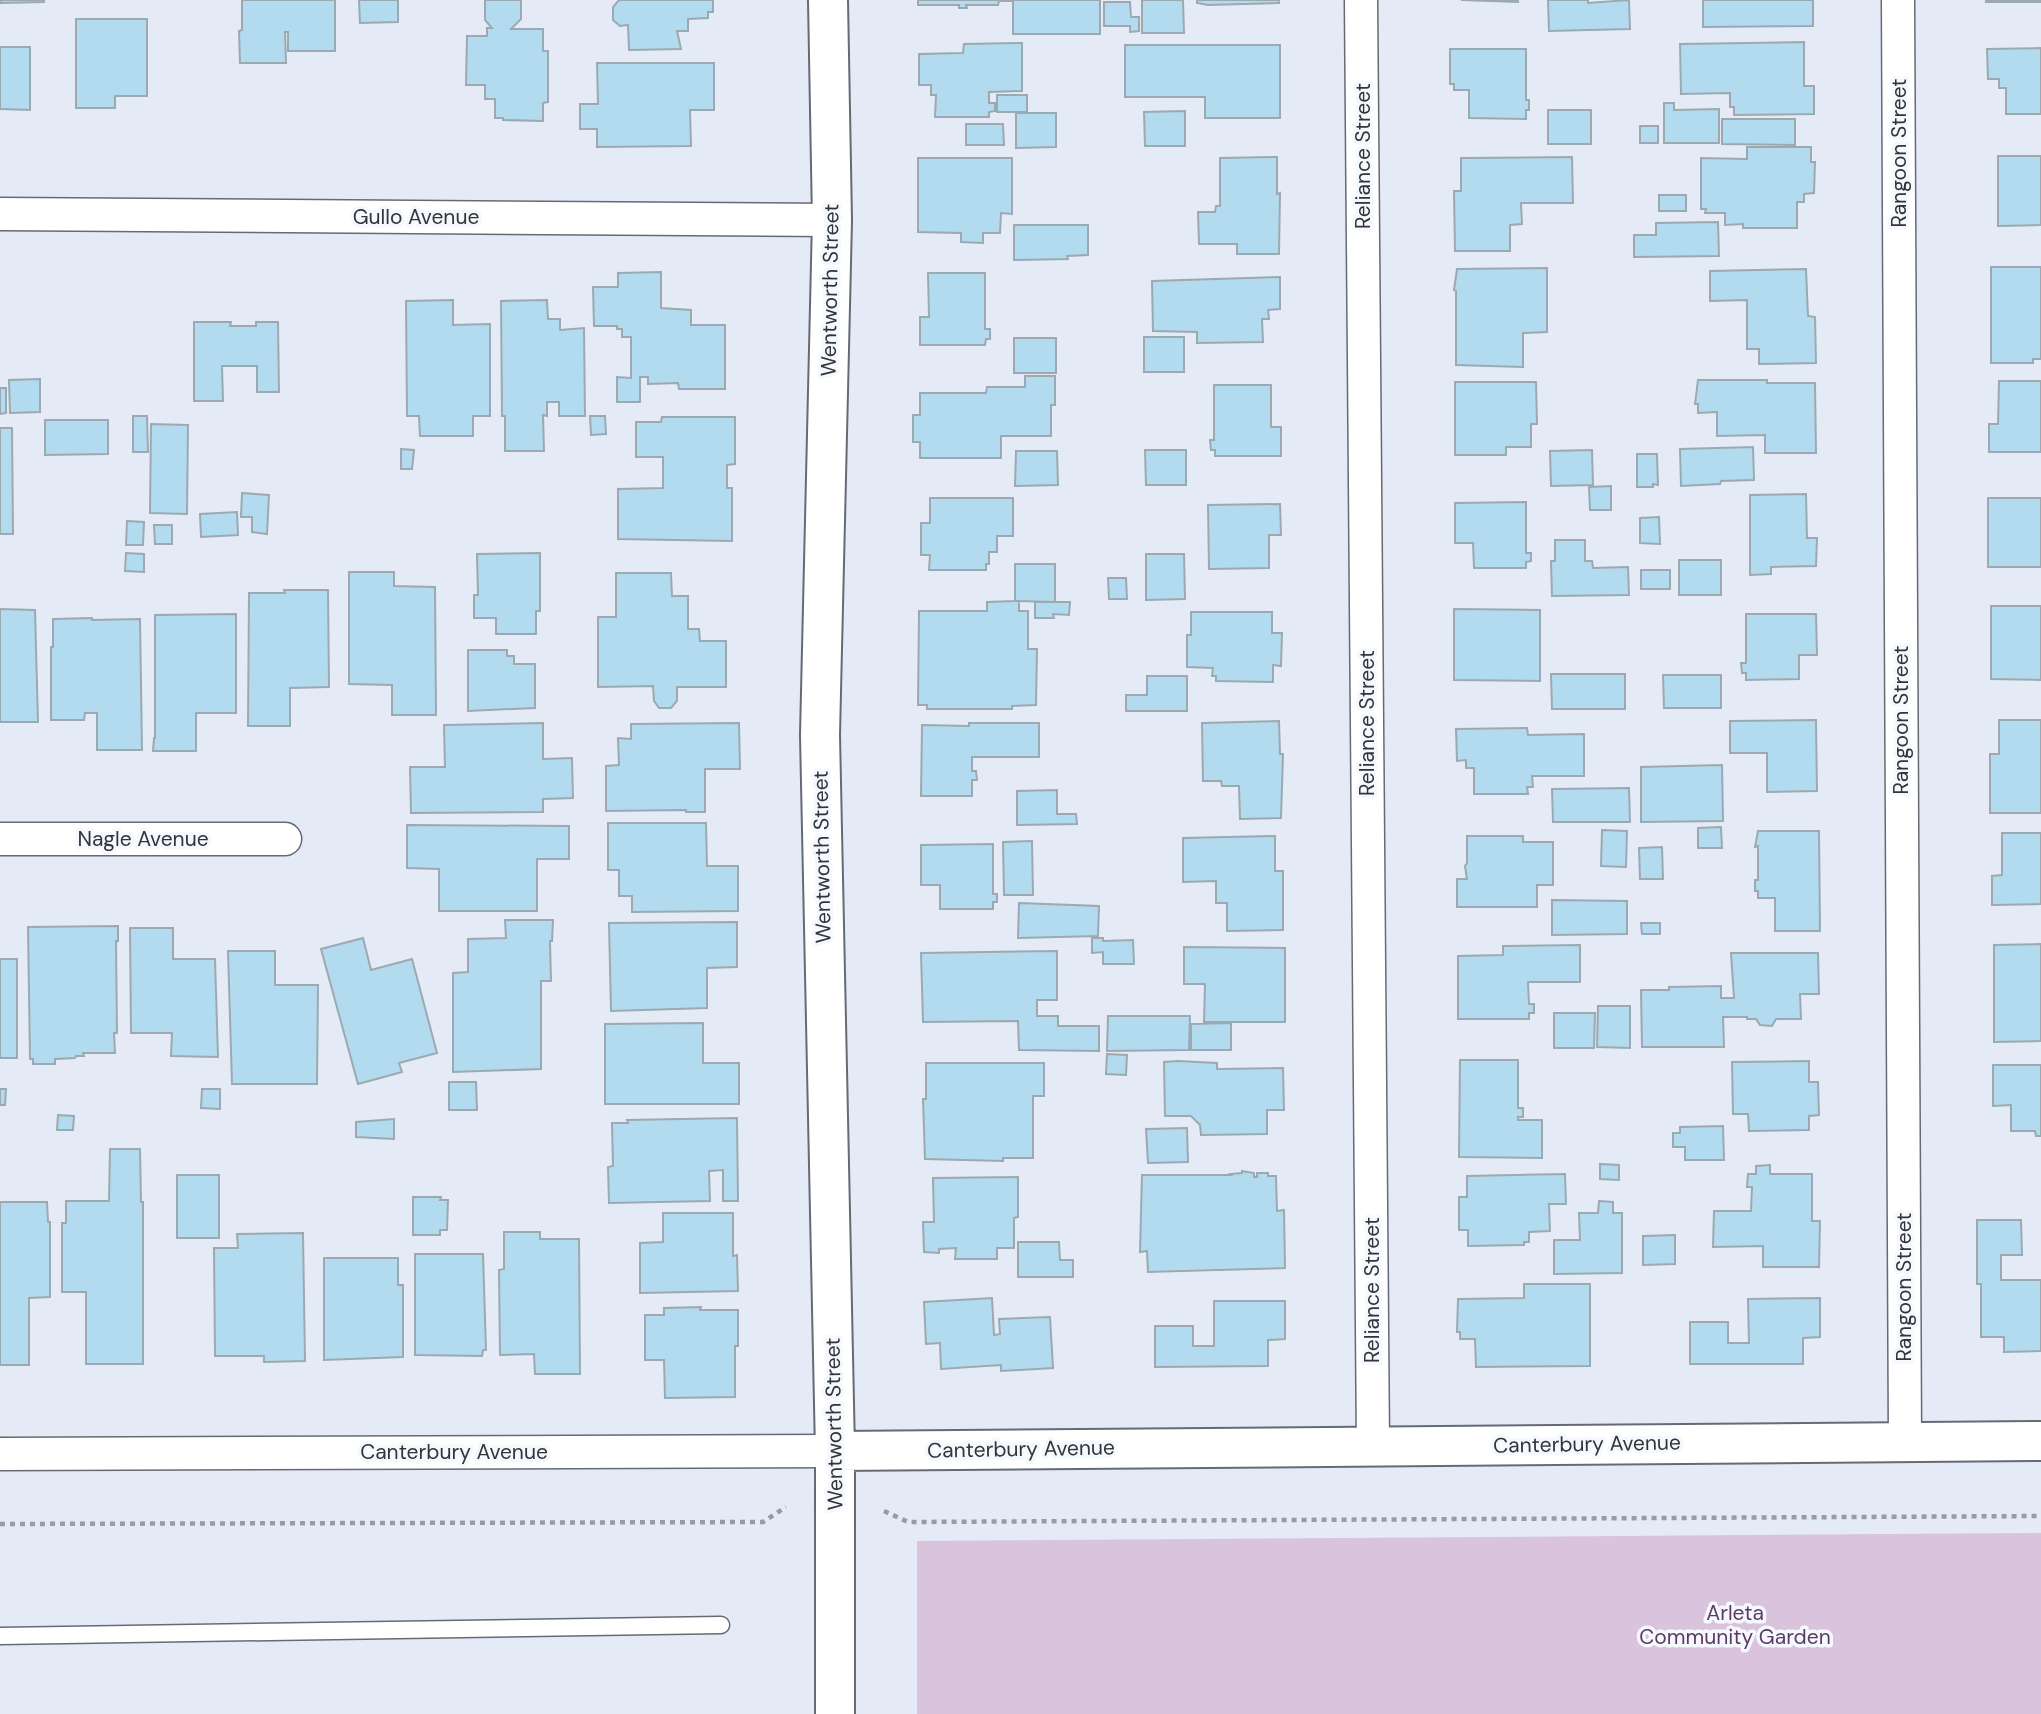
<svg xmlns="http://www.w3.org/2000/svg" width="2041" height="1714" viewBox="0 0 2041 1714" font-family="'DM Sans',sans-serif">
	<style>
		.green { fill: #d9c3dd }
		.building { fill: #b3dbef; stroke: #9ca9b0; stroke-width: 2 }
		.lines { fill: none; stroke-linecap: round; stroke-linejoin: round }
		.service-casing { stroke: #656b75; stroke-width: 19 }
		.minor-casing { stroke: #656b75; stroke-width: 35 }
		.tertiary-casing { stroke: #656b75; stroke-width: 42 }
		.path { stroke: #979ca4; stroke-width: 4.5; stroke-dasharray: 5 5; stroke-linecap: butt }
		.service { stroke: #fff; stroke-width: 16 }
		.minor { stroke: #fff; stroke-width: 32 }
		.tertiary { stroke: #fff; stroke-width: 38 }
		.labels { text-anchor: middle; stroke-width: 7; stroke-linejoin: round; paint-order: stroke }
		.street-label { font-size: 21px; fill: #313438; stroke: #f5f8fd }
		.park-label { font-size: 21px; fill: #5d3a64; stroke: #f5f8fd }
	</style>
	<rect width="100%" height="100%" fill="#e4ebf7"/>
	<path class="green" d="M 2041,1533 L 2041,1714 L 917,1714 L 917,1541 Z"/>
	<path class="building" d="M 1,0 L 44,0 L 44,2 L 1,3 Z
		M 242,0 L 335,0 L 335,51 L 288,51 L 288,32 L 285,32 L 286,63 L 240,63 L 239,31 L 242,30 Z
		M 359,0 L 398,0 L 398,22 L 360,23 Z
		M 485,0 L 521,0 L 521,19 L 511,29 L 543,29 L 543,51 L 548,51 L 548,102 L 543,103 L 543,121 L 503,120 L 503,118 L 495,118 L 495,99 L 485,99 L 485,85 L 466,85 L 467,36 L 487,36 L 487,28 L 492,28 L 485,20 Z
		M 619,0 L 713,0 L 713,12 L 708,12 L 708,18 L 688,19 L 688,31 L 677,31 L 681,49 L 629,50 L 628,25 L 620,26 L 613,20 L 613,7 Z
		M 918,0 L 1100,0 L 1100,34 L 1013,34 L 1013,1 L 999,1 L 998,5 L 966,5 L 967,8 L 959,8 L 959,5 L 918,5 Z
		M 1142,0 L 1183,0 L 1184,33 L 1142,33 Z
		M 1197,0 L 1279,0 L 1279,3 L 1208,5 L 1197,3 Z
		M 1461,0 L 1518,0 L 1518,2 Z
		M 1548,0 L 1588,0 L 1588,3 L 1629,0 L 1630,29 L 1549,31 Z
		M 1703,0 L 1813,0 L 1813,26 L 1703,27 Z
		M 1986,0 L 2040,0 L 2040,2 L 1986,2 Z
		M 1104,2 L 1130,2 L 1131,17 L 1139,17 L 1139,31 L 1130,32 L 1130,26 L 1104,26 Z
		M 76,19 L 147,19 L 147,96 L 115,96 L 115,108 L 76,108 Z
		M 1804,42 L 1804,86 L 1814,86 L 1814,114 L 1734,115 L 1734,107 L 1730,107 L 1730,93 L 1681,94 L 1680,44 Z
		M 1022,43 L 1022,91 L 989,92 L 989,103 L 995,103 L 995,111 L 989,112 L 989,117 L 935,117 L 936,95 L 931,95 L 931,85 L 919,85 L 919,54 L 963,53 L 964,44 Z
		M 1125,45 L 1280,45 L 1280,118 L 1205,118 L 1205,97 L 1125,97 Z
		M 0,47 L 30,47 L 30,110 L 0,109 Z
		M 2041,48 L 2041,114 L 2006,114 L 2006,88 L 1999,88 L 1999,79 L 1988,79 L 1987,49 Z
		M 1450,49 L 1526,49 L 1526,100 L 1529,100 L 1529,110 L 1526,110 L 1526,119 L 1469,118 L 1469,90 L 1454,90 L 1454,84 L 1450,84 Z
		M 597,63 L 714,63 L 714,110 L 690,110 L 691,146 L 597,147 L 597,129 L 580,129 L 580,104 L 598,104 Z
		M 997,95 L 1027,95 L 1027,112 L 997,112 Z
		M 1664,103 L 1674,103 L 1674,110 L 1719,109 L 1719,143 L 1664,143 Z
		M 1548,110 L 1591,110 L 1591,144 L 1548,144 Z
		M 1185,111 L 1185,146 L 1145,146 L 1144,112 Z
		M 1016,113 L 1056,113 L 1056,147 L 1016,148 Z
		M 1722,119 L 1795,119 L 1795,145 L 1722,144 Z
		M 966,124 L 1003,124 L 1004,145 L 966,145 Z
		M 1640,126 L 1658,126 L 1658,143 L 1640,143 Z
		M 1747,147 L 1811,147 L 1811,162 L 1815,162 L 1814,193 L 1804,194 L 1804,202 L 1797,202 L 1797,228 L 1743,228 L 1743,224 L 1725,225 L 1725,213 L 1705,213 L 1706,209 L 1701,209 L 1701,158 L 1747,159 Z
		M 1998,156 L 2041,156 L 2041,225 L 1998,226 Z
		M 1277,157 L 1277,194 L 1280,193 L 1279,254 L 1237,254 L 1237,244 L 1199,244 L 1198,212 L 1215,212 L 1216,206 L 1220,206 L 1220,158 Z
		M 1572,157 L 1573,203 L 1521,203 L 1522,224 L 1510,225 L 1510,251 L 1455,251 L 1454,191 L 1461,191 L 1461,158 Z
		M 918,158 L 1012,158 L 1012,214 L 1001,213 L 1000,233 L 983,233 L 983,243 L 961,242 L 961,233 L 918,232 Z
		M 1659,195 L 1686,195 L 1686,211 L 1659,211 Z
		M 1718,222 L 1719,256 L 1634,257 L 1634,235 L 1656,235 L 1656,223 Z
		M 1014,225 L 1088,225 L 1088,255 L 1067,256 L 1068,259 L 1014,260 Z
		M 1991,267 L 2041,267 L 2041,359 L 2033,359 L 2033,363 L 1991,363 Z
		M 1547,268 L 1547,332 L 1523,333 L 1523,367 L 1456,365 L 1456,291 L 1454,290 L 1457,269 Z
		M 1806,269 L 1808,316 L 1815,317 L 1816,363 L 1759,364 L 1759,349 L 1747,349 L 1747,300 L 1710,301 L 1710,271 Z
		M 661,272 L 661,308 L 691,310 L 691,325 L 725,325 L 725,389 L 679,389 L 678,383 L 648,384 L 648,377 L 640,377 L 640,402 L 617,402 L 617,377 L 631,378 L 631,337 L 622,337 L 622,329 L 617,329 L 617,326 L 594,326 L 593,287 L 618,287 L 618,273 Z
		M 928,273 L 985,273 L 985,329 L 990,329 L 990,339 L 986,339 L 985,345 L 920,345 L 920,317 L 929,317 Z
		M 1280,277 L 1280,309 L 1268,310 L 1269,319 L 1262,319 L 1263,342 L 1197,343 L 1197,332 L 1153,331 L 1152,281 Z
		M 453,300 L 453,325 L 490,324 L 490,416 L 473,416 L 473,436 L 420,436 L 419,416 L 407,416 L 406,301 Z
		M 547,300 L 548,319 L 560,319 L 560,330 L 584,328 L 585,416 L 559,416 L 559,402 L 547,402 L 547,416 L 543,415 L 544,451 L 505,451 L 505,416 L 502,416 L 501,301 Z
		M 194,322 L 231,322 L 230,326 L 256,326 L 256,322 L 278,322 L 279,392 L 257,392 L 257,366 L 222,366 L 223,401 L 194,401 Z
		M 1144,337 L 1184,337 L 1184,372 L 1144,372 Z
		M 1014,338 L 1056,338 L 1056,373 L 1014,373 Z
		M 1025,376 L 1055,376 L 1055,405 L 1051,405 L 1051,436 L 1001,436 L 1001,458 L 920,458 L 920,442 L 913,442 L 913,415 L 920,415 L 920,393 L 986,393 L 987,387 L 1025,387 Z
		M 40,379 L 40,412 L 10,413 L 9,380 Z
		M 1698,380 L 1767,380 L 1767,383 L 1815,383 L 1816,453 L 1765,453 L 1765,435 L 1717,436 L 1717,412 L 1698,413 L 1698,404 L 1695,404 Z
		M 1999,381 L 2041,381 L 2041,452 L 1989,452 L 1989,424 L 1998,424 Z
		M 1455,382 L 1536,382 L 1537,424 L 1531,424 L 1531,447 L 1506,447 L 1506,455 L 1455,455 Z
		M 1214,385 L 1271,385 L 1271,427 L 1281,427 L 1281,456 L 1215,456 L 1215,450 L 1211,450 L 1210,440 L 1214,440 Z
		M 0,388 L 6,388 L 6,413 L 0,414 Z
		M 133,416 L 147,416 L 148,452 L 133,452 Z
		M 590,416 L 605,416 L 606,434 L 591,435 Z
		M 662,417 L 735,417 L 735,464 L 727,465 L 727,488 L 732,488 L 732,541 L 618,539 L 618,489 L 663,488 L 663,457 L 636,457 L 636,422 L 661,422 Z
		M 45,420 L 108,420 L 108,454 L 45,455 Z
		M 151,424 L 188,425 L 187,514 L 150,513 Z
		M 0,428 L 12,428 L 13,534 L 0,534 Z
		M 1753,447 L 1754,480 L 1721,481 L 1720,484 L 1681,486 L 1680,449 Z
		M 401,449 L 414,450 L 412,469 L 401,469 Z
		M 1145,450 L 1186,450 L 1186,485 L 1146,485 Z
		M 1592,450 L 1593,485 L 1551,486 L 1550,451 Z
		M 1016,451 L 1057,451 L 1058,485 L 1015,486 Z
		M 1637,454 L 1657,454 L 1658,485 L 1653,484 L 1653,487 L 1637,487 Z
		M 1611,486 L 1611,510 L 1590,510 L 1589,487 Z
		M 242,493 L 269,495 L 267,534 L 252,532 L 252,517 L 241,517 Z
		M 1806,494 L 1807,538 L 1817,538 L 1816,566 L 1771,567 L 1771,574 L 1750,575 L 1750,495 Z
		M 930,498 L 1013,498 L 1013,536 L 997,536 L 997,552 L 989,552 L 989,564 L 986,564 L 986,570 L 929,570 L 930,555 L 921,555 L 921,523 L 930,523 Z
		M 1988,498 L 2041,498 L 2041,567 L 1988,567 Z
		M 1526,502 L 1526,553 L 1531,553 L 1531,561 L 1526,562 L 1526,568 L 1474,568 L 1473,543 L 1455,543 L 1455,503 Z
		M 1280,504 L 1281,535 L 1269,535 L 1269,568 L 1209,569 L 1208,505 Z
		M 237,512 L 238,535 L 201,537 L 200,514 Z
		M 1659,517 L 1660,544 L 1640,543 L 1640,518 Z
		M 127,521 L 144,522 L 143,545 L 126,545 Z
		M 154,525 L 172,525 L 172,544 L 155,544 Z
		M 1555,540 L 1585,540 L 1585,561 L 1592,561 L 1593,568 L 1628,567 L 1629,595 L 1552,596 L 1551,561 L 1555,561 Z
		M 126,553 L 144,554 L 144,572 L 125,571 Z
		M 540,553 L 540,611 L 536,611 L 536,634 L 496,634 L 496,618 L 474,618 L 474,595 L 478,595 L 477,554 Z
		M 1146,554 L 1184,554 L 1185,599 L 1146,600 Z
		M 1679,560 L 1721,560 L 1721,595 L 1679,595 Z
		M 1015,564 L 1055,564 L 1055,602 L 1015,601 Z
		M 1641,570 L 1670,570 L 1670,589 L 1641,589 Z
		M 349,572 L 394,572 L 394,586 L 435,587 L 436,715 L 392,715 L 392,685 L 349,684 Z
		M 616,573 L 671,573 L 672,596 L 688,596 L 688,629 L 699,629 L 700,641 L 726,641 L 726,687 L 677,687 L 677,701 L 671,708 L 659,708 L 654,701 L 653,686 L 598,687 L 598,617 L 616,617 Z
		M 1108,578 L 1126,578 L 1127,599 L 1109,599 Z
		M 284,590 L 328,590 L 329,687 L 290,688 L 290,726 L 248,726 L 249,593 L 285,593 Z
		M 1015,601 L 1019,601 L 1019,611 L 1028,611 L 1028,649 L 1037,649 L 1036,705 L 1012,706 L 1012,709 L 927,709 L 927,705 L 918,705 L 919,611 L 987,611 L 987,602 Z
		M 1035,602 L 1070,602 L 1069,615 L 1053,614 L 1054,618 L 1035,618 Z
		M 1991,606 L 2041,606 L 2041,680 L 1991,679 Z
		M 0,609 L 35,610 L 38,722 L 0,722 Z
		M 1454,609 L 1540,610 L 1540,681 L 1454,680 Z
		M 1191,612 L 1272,612 L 1272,633 L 1282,633 L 1281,666 L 1273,665 L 1273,682 L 1216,681 L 1216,676 L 1212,676 L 1213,668 L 1187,667 L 1187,635 L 1191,635 Z
		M 236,614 L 236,713 L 196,713 L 196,751 L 153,751 L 154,738 L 155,738 L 155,615 Z
		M 1746,614 L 1816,614 L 1817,655 L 1799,655 L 1799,679 L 1746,680 L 1746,673 L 1742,673 L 1741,663 L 1746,663 Z
		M 92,618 L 92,620 L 140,619 L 142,750 L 97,750 L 97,713 L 85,713 L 84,720 L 51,720 L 51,647 L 53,647 L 53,619 Z
		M 468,650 L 507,650 L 507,656 L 514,656 L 514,664 L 535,664 L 535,708 L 468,711 Z
		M 1551,674 L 1625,674 L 1625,709 L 1552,709 Z
		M 1663,675 L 1721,675 L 1721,708 L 1664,708 Z
		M 1147,676 L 1187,676 L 1187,711 L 1126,711 L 1126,695 L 1147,695 Z
		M 1816,720 L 1817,791 L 1767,792 L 1767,753 L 1730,753 L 1730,721 Z
		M 1999,720 L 2041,720 L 2041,813 L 1990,813 L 1990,754 L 1999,754 Z
		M 1279,721 L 1280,754 L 1283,754 L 1281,818 L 1240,819 L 1239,786 L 1222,786 L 1221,781 L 1203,781 L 1202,723 Z
		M 543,723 L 543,759 L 572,758 L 573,798 L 543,799 L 543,812 L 411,813 L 410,767 L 445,767 L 444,725 Z
		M 739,723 L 740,769 L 705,769 L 705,812 L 686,812 L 686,810 L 606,811 L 606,766 L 619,765 L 618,738 L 631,739 L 631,724 Z
		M 969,723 L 1039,723 L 1039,757 L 972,757 L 972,771 L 976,771 L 977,780 L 972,780 L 972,796 L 921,796 L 922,725 L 969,726 Z
		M 1527,728 L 1528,735 L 1584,734 L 1584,776 L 1532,776 L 1533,787 L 1527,787 L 1528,794 L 1474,794 L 1474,768 L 1466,768 L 1466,760 L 1457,761 L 1456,729 Z
		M 1722,765 L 1723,821 L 1641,822 L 1641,767 Z
		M 1629,788 L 1630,822 L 1553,822 L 1552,789 Z
		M 1057,790 L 1057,814 L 1076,814 L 1077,824 L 1017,825 L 1017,791 Z
		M 608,823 L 706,823 L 707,866 L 738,866 L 738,911 L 632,912 L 632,896 L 619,896 L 619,870 L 608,870 Z
		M 407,825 L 569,826 L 569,859 L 537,859 L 537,911 L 439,911 L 439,869 L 407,868 Z
		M 1721,827 L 1722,848 L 1698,848 L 1698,828 Z
		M 1602,830 L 1627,831 L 1626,867 L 1601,866 Z
		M 1758,831 L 1819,831 L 1820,931 L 1775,931 L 1775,898 L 1758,898 L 1758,891 L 1755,891 L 1755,880 L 1758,880 L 1758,846 L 1755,847 Z
		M 2002,833 L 2041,833 L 2041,904 L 1992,905 L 1992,876 L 2002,875 Z
		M 1275,836 L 1275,871 L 1283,871 L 1283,930 L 1227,931 L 1227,903 L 1216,903 L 1216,881 L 1183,882 L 1183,838 Z
		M 1467,836 L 1523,836 L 1523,842 L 1553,842 L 1553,885 L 1537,885 L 1537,907 L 1457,907 L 1457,879 L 1467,879 L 1465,866 L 1467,863 Z
		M 1032,841 L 1033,895 L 1004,895 L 1003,842 Z
		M 993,844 L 993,894 L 997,894 L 997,902 L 993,902 L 993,909 L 940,909 L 940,885 L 921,885 L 921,845 Z
		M 1662,847 L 1663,879 L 1640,879 L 1639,848 Z
		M 1552,900 L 1627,901 L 1627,934 L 1552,935 Z
		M 1019,903 L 1099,906 L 1098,936 L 1018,938 Z
		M 505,920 L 553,920 L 552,941 L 550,941 L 551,981 L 541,981 L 541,1069 L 453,1072 L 453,973 L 468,972 L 468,939 L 506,938 Z
		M 737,922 L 737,967 L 707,968 L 707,1008 L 611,1011 L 609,923 Z
		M 1641,923 L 1660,923 L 1660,934 L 1642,934 Z
		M 118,926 L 118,941 L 116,941 L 117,1033 L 114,1033 L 115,1053 L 83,1053 L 84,1056 L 76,1056 L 75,1058 L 55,1059 L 55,1064 L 33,1064 L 33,1059 L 30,1059 L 28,927 Z
		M 130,928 L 173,928 L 173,959 L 215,959 L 218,1057 L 171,1056 L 172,1033 L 131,1033 Z
		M 363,938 L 371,970 L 412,959 L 437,1053 L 399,1063 L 402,1072 L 358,1084 L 321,949 Z
		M 1092,938 L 1103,938 L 1103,941 L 1133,940 L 1134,964 L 1103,964 L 1103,952 L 1092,953 Z
		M 2041,944 L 2041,1041 L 1994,1042 L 1994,945 Z
		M 1580,945 L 1580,982 L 1528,982 L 1529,1004 L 1534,1004 L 1534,1013 L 1529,1013 L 1529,1019 L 1458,1019 L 1458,956 L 1503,955 L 1503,946 Z
		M 1184,947 L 1285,948 L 1285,1022 L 1204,1022 L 1205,984 L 1184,984 Z
		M 228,951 L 275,951 L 275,985 L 318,985 L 317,1084 L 232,1084 Z
		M 1057,951 L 1057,1000 L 1037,1000 L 1037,1016 L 1058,1016 L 1058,1026 L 1099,1026 L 1099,1051 L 1019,1050 L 1018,1021 L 923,1022 L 921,953 Z
		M 1731,953 L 1818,953 L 1819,994 L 1800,994 L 1801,1019 L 1776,1019 L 1772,1026 L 1760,1025 L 1756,1019 L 1747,1019 L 1747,1017 L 1723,1017 L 1724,1047 L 1642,1047 L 1641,990 L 1669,990 L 1669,987 L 1721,986 L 1721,998 L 1734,998 Z
		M 0,959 L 17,959 L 17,1058 L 0,1058 Z
		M 1598,1006 L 1630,1006 L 1630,1048 L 1597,1047 Z
		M 1554,1013 L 1595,1013 L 1594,1048 L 1554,1048 Z
		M 1108,1016 L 1190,1016 L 1189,1050 L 1107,1051 Z
		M 703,1023 L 703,1063 L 739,1063 L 739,1104 L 605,1104 L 605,1024 Z
		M 1231,1023 L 1231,1050 L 1191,1050 L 1191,1024 Z
		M 1107,1054 L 1127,1055 L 1126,1075 L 1106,1074 Z
		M 1460,1060 L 1518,1060 L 1518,1108 L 1523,1108 L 1523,1117 L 1518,1117 L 1518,1120 L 1542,1120 L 1542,1158 L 1459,1157 Z
		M 1178,1061 L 1217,1063 L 1217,1069 L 1283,1068 L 1284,1110 L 1267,1110 L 1267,1134 L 1201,1135 L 1200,1125 L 1191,1116 L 1165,1116 L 1164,1062 Z
		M 1809,1061 L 1809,1082 L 1818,1082 L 1819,1115 L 1809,1116 L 1809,1130 L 1749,1131 L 1748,1114 L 1733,1114 L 1732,1062 Z
		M 926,1063 L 1044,1063 L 1044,1096 L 1033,1096 L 1033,1158 L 1003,1158 L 1003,1161 L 925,1159 L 923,1099 L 926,1099 Z
		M 1993,1065 L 2041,1065 L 2041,1136 L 2036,1136 L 2035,1131 L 2011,1131 L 2011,1105 L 1993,1106 Z
		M 449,1082 L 476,1082 L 477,1110 L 449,1110 Z
		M 0,1089 L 6,1089 L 5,1105 L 0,1105 Z
		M 202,1089 L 220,1089 L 220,1109 L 201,1108 Z
		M 58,1115 L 74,1116 L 73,1130 L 57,1130 Z
		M 737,1118 L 738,1201 L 723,1201 L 723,1170 L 709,1171 L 710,1201 L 609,1203 L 608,1167 L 613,1166 L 612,1123 L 628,1123 L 627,1120 Z
		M 394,1119 L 394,1139 L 356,1137 L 356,1122 Z
		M 1723,1126 L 1724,1160 L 1685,1160 L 1685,1147 L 1673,1147 L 1673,1133 L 1680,1133 L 1680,1127 Z
		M 1187,1128 L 1188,1162 L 1148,1163 L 1146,1129 Z
		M 110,1149 L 140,1149 L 141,1202 L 143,1202 L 143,1364 L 86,1364 L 86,1292 L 62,1292 L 62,1223 L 66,1223 L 66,1201 L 109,1201 Z
		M 1600,1164 L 1619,1165 L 1619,1180 L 1600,1179 Z
		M 1770,1165 L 1770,1174 L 1812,1174 L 1812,1221 L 1820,1221 L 1819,1267 L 1763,1267 L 1763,1246 L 1713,1247 L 1714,1211 L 1751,1211 L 1752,1187 L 1747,1187 L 1748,1174 L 1756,1174 L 1756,1166 Z
		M 1242,1171 L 1254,1173 L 1254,1177 L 1257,1177 L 1257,1173 L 1268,1173 L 1268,1176 L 1276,1176 L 1277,1211 L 1284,1210 L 1285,1268 L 1148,1272 L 1147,1251 L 1140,1252 L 1142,1175 L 1231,1175 L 1230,1174 L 1242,1173 Z
		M 1565,1174 L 1566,1204 L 1549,1204 L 1550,1231 L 1529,1232 L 1529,1242 L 1524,1242 L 1524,1245 L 1468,1246 L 1468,1230 L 1459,1230 L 1459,1197 L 1467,1197 L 1467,1176 Z
		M 177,1175 L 219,1175 L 219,1238 L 177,1238 Z
		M 1018,1177 L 1018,1217 L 1014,1218 L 1014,1248 L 997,1248 L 997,1259 L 955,1259 L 956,1248 L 939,1249 L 939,1253 L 924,1252 L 923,1222 L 934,1222 L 933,1178 Z
		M 413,1197 L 441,1197 L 440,1200 L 448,1200 L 447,1230 L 440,1230 L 440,1235 L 413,1235 Z
		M 1599,1201 L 1613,1202 L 1613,1213 L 1622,1213 L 1622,1273 L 1554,1274 L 1554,1240 L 1580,1240 L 1579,1213 L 1598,1213 Z
		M 0,1202 L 47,1202 L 48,1222 L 50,1222 L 50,1297 L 29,1298 L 29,1365 L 0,1365 Z
		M 663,1213 L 733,1213 L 733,1256 L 737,1255 L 738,1291 L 640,1293 L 640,1243 L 663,1242 Z
		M 1977,1220 L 2021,1220 L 2022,1255 L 2001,1255 L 2001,1280 L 2041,1280 L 2041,1351 L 2004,1352 L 2004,1337 L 1981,1337 L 1981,1284 L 1977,1284 Z
		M 504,1232 L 540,1232 L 540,1239 L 579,1239 L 580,1374 L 535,1374 L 534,1354 L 500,1355 L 499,1270 L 504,1269 Z
		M 303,1233 L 305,1361 L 264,1362 L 264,1356 L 215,1356 L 214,1248 L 238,1248 L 237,1234 Z
		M 1675,1235 L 1675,1264 L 1643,1265 L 1643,1236 Z
		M 1018,1242 L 1059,1242 L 1060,1260 L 1073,1260 L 1073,1277 L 1018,1277 Z
		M 415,1254 L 483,1254 L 486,1350 L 483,1350 L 482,1356 L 415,1355 Z
		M 324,1258 L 398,1258 L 398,1285 L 403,1285 L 403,1357 L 324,1360 Z
		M 1524,1284 L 1590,1284 L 1590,1366 L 1476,1367 L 1475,1339 L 1460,1339 L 1460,1332 L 1457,1332 L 1458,1299 L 1524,1298 Z
		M 992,1298 L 994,1335 L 1000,1334 L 999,1319 L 1050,1317 L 1053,1368 L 1001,1371 L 1001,1365 L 941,1369 L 940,1343 L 926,1344 L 924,1302 Z
		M 1820,1298 L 1820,1337 L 1803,1338 L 1803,1364 L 1690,1364 L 1690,1322 L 1728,1322 L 1728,1343 L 1749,1343 L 1748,1299 Z
		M 1214,1301 L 1285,1301 L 1285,1339 L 1268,1340 L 1268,1366 L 1155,1367 L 1155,1326 L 1193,1326 L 1193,1346 L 1214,1346 Z
		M 701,1307 L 700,1310 L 738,1310 L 738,1346 L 735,1346 L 735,1397 L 665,1398 L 664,1360 L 645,1360 L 645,1315 L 664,1315 L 664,1308 Z"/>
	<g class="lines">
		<defs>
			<path id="service" d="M 0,1636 L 721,1625"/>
			<path id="minor" d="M 1361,0 L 1373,1446
				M 1898,0 L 1905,1441
				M 0,214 L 832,220
				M 0,839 L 285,839
				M 0,1454 L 835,1451"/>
			<path id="tertiary" d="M 828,0 L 832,220 L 820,735 L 835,1451 L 835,1714
				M 835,1451 L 2041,1441"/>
		</defs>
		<use href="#service" class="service-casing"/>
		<use href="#minor" class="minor-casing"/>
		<use href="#tertiary" class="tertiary-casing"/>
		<path class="path" d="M 884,1511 L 908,1522 L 2041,1516
			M 0,1524 L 763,1522 L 786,1507"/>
		<use href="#service" class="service"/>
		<use href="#minor" class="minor"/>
		<use href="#tertiary" class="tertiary"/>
	</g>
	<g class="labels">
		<g class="street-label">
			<text transform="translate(1899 153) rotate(-90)" y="7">Rangoon Street</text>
			<text transform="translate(1363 156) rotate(-90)" y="7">Reliance Street</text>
			<text x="416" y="224">Gullo Avenue</text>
			<text transform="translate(830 290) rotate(-89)" y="7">Wentworth Street</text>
			<text transform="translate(1901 720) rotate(-90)" y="7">Rangoon Street</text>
			<text transform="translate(1367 723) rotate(-90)" y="7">Reliance Street</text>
			<text x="143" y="846">Nagle Avenue</text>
			<text transform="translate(822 857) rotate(-91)" y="7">Wentworth Street</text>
			<text transform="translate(1904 1287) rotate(-90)" y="7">Rangoon Street</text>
			<text transform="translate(1372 1290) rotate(-90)" y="7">Reliance Street</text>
			<text transform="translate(834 1424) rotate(-91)" y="7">Wentworth Street</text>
			<text transform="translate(1587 1444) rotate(-1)" y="7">Canterbury Avenue</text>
			<text transform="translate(1021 1449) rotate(-1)" y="7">Canterbury Avenue</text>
			<text x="454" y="1459">Canterbury Avenue</text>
		</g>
		<g class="park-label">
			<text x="1735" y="1620">Arleta<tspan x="1735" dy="24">Community Garden</tspan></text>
		</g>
	</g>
</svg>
